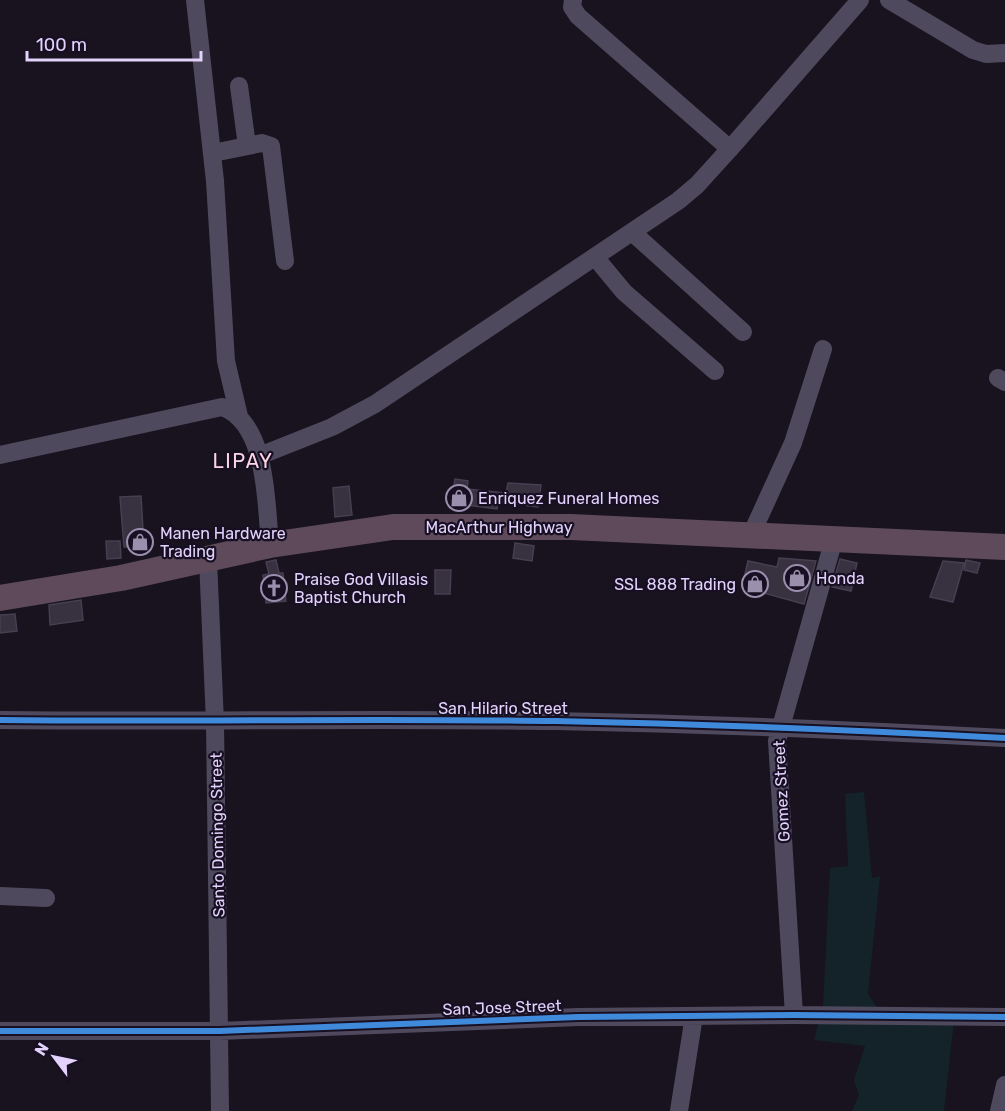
<svg xmlns="http://www.w3.org/2000/svg" width="1005" height="1111" viewBox="0 0 1005 1111" font-family="Rubik,sans-serif">
	<style>
		.green { fill: #132329 }
		.building { fill: #373140; stroke: #463e51; stroke-width: 1.5 }
		.lines { fill: none; stroke-linecap: round; stroke-linejoin: round }
		.minor { stroke: #4f495e; stroke-width: 18 }
		.highway { stroke: #5e4a5a; stroke-width: 26 }
		.cycleway-casing { stroke: #170f22; stroke-width: 10 }
		.cycleway { stroke: #408adc; stroke-width: 6 }
		.labels { text-anchor: middle; stroke-width: 4.5; stroke-linejoin: round; paint-order: stroke }
		.poi-label { font-size: 16px; fill: #e2d2fc; stroke: #170f22; text-anchor: start }
		.street-label { font-size: 16px; fill: #e2d2fc; stroke: #170f22 }
		.quarter-label { font-size: 20px; letter-spacing: 1.5px; fill: #fdd4e3; stroke: #170f22 }
	</style>
	<rect width="100%" height="100%" fill="#18131e"/>
	<path class="green" d="M 864,792 L 872,878 L 880,876 L 868,994 L 887,1021 L 954,1022 L 944,1111 L 852,1111 L 859,1095 L 854,1080 L 865,1046 L 814,1040 L 823,1006 L 830,868 L 848,866 L 845,794 Z"/>
	<path class="building" d="M 455,479 L 468,481 L 467,489 L 506,493 L 508,483 L 541,485 L 538,507 L 498,502 L 497,509 L 451,503 Z
		M 349,486 L 352,515 L 335,517 L 333,488 Z
		M 141,496 L 144,546 L 124,547 L 120,497 Z
		M 106,541 L 120,541 L 121,558 L 107,559 Z
		M 515,543 L 534,546 L 532,561 L 513,558 Z
		M 779,558 L 816,561 L 804,604 L 742,587 L 748,561 L 777,567 Z
		M 840,559 L 857,563 L 851,591 L 832,587 Z
		M 276,560 L 279,573 L 283,573 L 286,601 L 266,603 L 263,575 L 269,574 L 266,562 Z
		M 966,560 L 980,563 L 977,573 L 964,570 Z
		M 943,561 L 964,563 L 953,602 L 930,597 Z
		M 435,570 L 451,570 L 450,594 L 435,594 Z
		M 81,600 L 83,620 L 50,625 L 49,605 Z
		M 15,614 L 17,631 L 0,633 L 0,615 Z"/>
	<g class="lines">
		<path class="minor" d="M 195,0 L 215,181 L 226,361 L 239,416
			M 573,0 L 572,7 L 578,16 L 730,149
			M 889,0 L 973,50 L 986,54 L 1005,53
			M 239,86 L 247,146
			M 213,153 L 262,143 L 271,146 L 285,261
			M 632,232 L 743,332
			M 595,257 L 624,292 L 715,371
			M 998,378 L 1005,382
			M 0,455 L 222,407 C 268,423 266,505 270,545
			M 259,456 L 332,427 L 375,404 L 678,201 L 697,185 L 736,142 L 860,0
			M 751,535 L 793,443 L 823,349
			M 208,559 L 215,723 L 220,1111
			M 0,720 C 185,722 371,718 556,721 C 706,724 855,730 1005,738
			M 0,896 L 46,898
			M 794,1015 L 777,741 L 834,539
			M 0,1031 L 220,1031 L 578,1017 L 794,1015 L 1005,1017
			M 679,1111 L 694,1016
			M 999,1111 L 1005,1085"/>
		<path class="highway" d="M 0,598 L 121,578 L 270,545 L 393,527 L 571,527 L 1005,547"/>
		<defs>
			<path id="cycleway" d="M 0,720 C 185,722 371,718 556,721 C 706,724 855,730 1005,738
				M 0,1031 L 220,1031 L 578,1017 L 794,1015 L 1005,1017"/>
		</defs>
		<use href="#cycleway" class="cycleway-casing"/>
		<use href="#cycleway" class="cycleway"/>
	</g>
	<defs>
		<symbol id="shop-ring" viewBox="-11 -11 22 22"><circle r="9.5" fill="#170f22" stroke="#9b8fae" stroke-width="1.5"/><path d="M-5-2.5h2.3a2.7 3.5 0 0 1 5.4 0H5L5.5 6h-11ZM-1.5-2.5h3a1.5 2.3 0 0 0-3 0Z" fill="#9b8fae"/></symbol>
		<symbol id="church-ring" viewBox="-11 -11 22 22"><circle r="9.5" fill="#170f22" stroke="#9b8fae" stroke-width="1.5"/><path d="M-1.2-6h2.4v3.5h3.3v2.4h-3.3V6h-2.4V-.1h-3.3v-2.4h3.3Z" fill="#9b8fae"/></symbol>
	</defs>
	<g fill-rule="evenodd">
		<use href="#shop-ring" x="444" y="483" width="30" height="30"/>
		<use href="#shop-ring" x="125" y="527" width="30" height="30"/>
		<use href="#shop-ring" x="782" y="563" width="30" height="30"/>
		<use href="#shop-ring" x="740" y="569" width="30" height="30"/>
		<use href="#church-ring" x="259" y="573" width="30" height="30"/>
	</g>
	<g class="labels">
		<g class="poi-label">
			<text x="478" y="504">Enriquez Funeral Homes</text>
			<text x="160" y="539">Manen Hardware<tspan x="160" dy="18">Trading</tspan></text>
			<text x="816" y="584">Honda</text>
			<text x="294" y="585">Praise God Villasis<tspan x="294" dy="18">Baptist Church</tspan></text>
			<text x="736" y="590" text-anchor="end">SSL 888 Trading</text>
		</g>
		<g class="street-label">
			<text x="499" y="533">MacArthur Highway</text>
			<text x="503" y="714">San Hilario Street</text>
			<text transform="translate(781 791) rotate(-93)" y="6">Gomez Street</text>
			<text transform="translate(217 835) rotate(-91)" y="6">Santo Domingo Street</text>
			<text transform="translate(502 1007) rotate(-2)" y="6">San Jose Street</text>
		</g>
		<g class="quarter-label">
			<text x="243" y="468">LIPAY</text>
		</g>
	</g>
	<g transform="translate(54 1057) rotate(302)" stroke="#170f22" stroke-width="4.5" paint-order="stroke">
	<path d="M0-4.5L10 22L0 15L-10 22Z" fill="#e2d2fc"/>
	<text y="-9" font-size="16" font-weight="bold" text-anchor="middle" fill="#e2d2fc">N</text>
	</g>
	<path d="M27 51v9h174v-9" fill="none" stroke="#e2d2fc" stroke-width="3"/>
	<text x="36" y="51" font-size="18" fill="#e2d2fc" stroke="#170f22" stroke-width="4.5" paint-order="stroke">100 m</text>
</svg>
